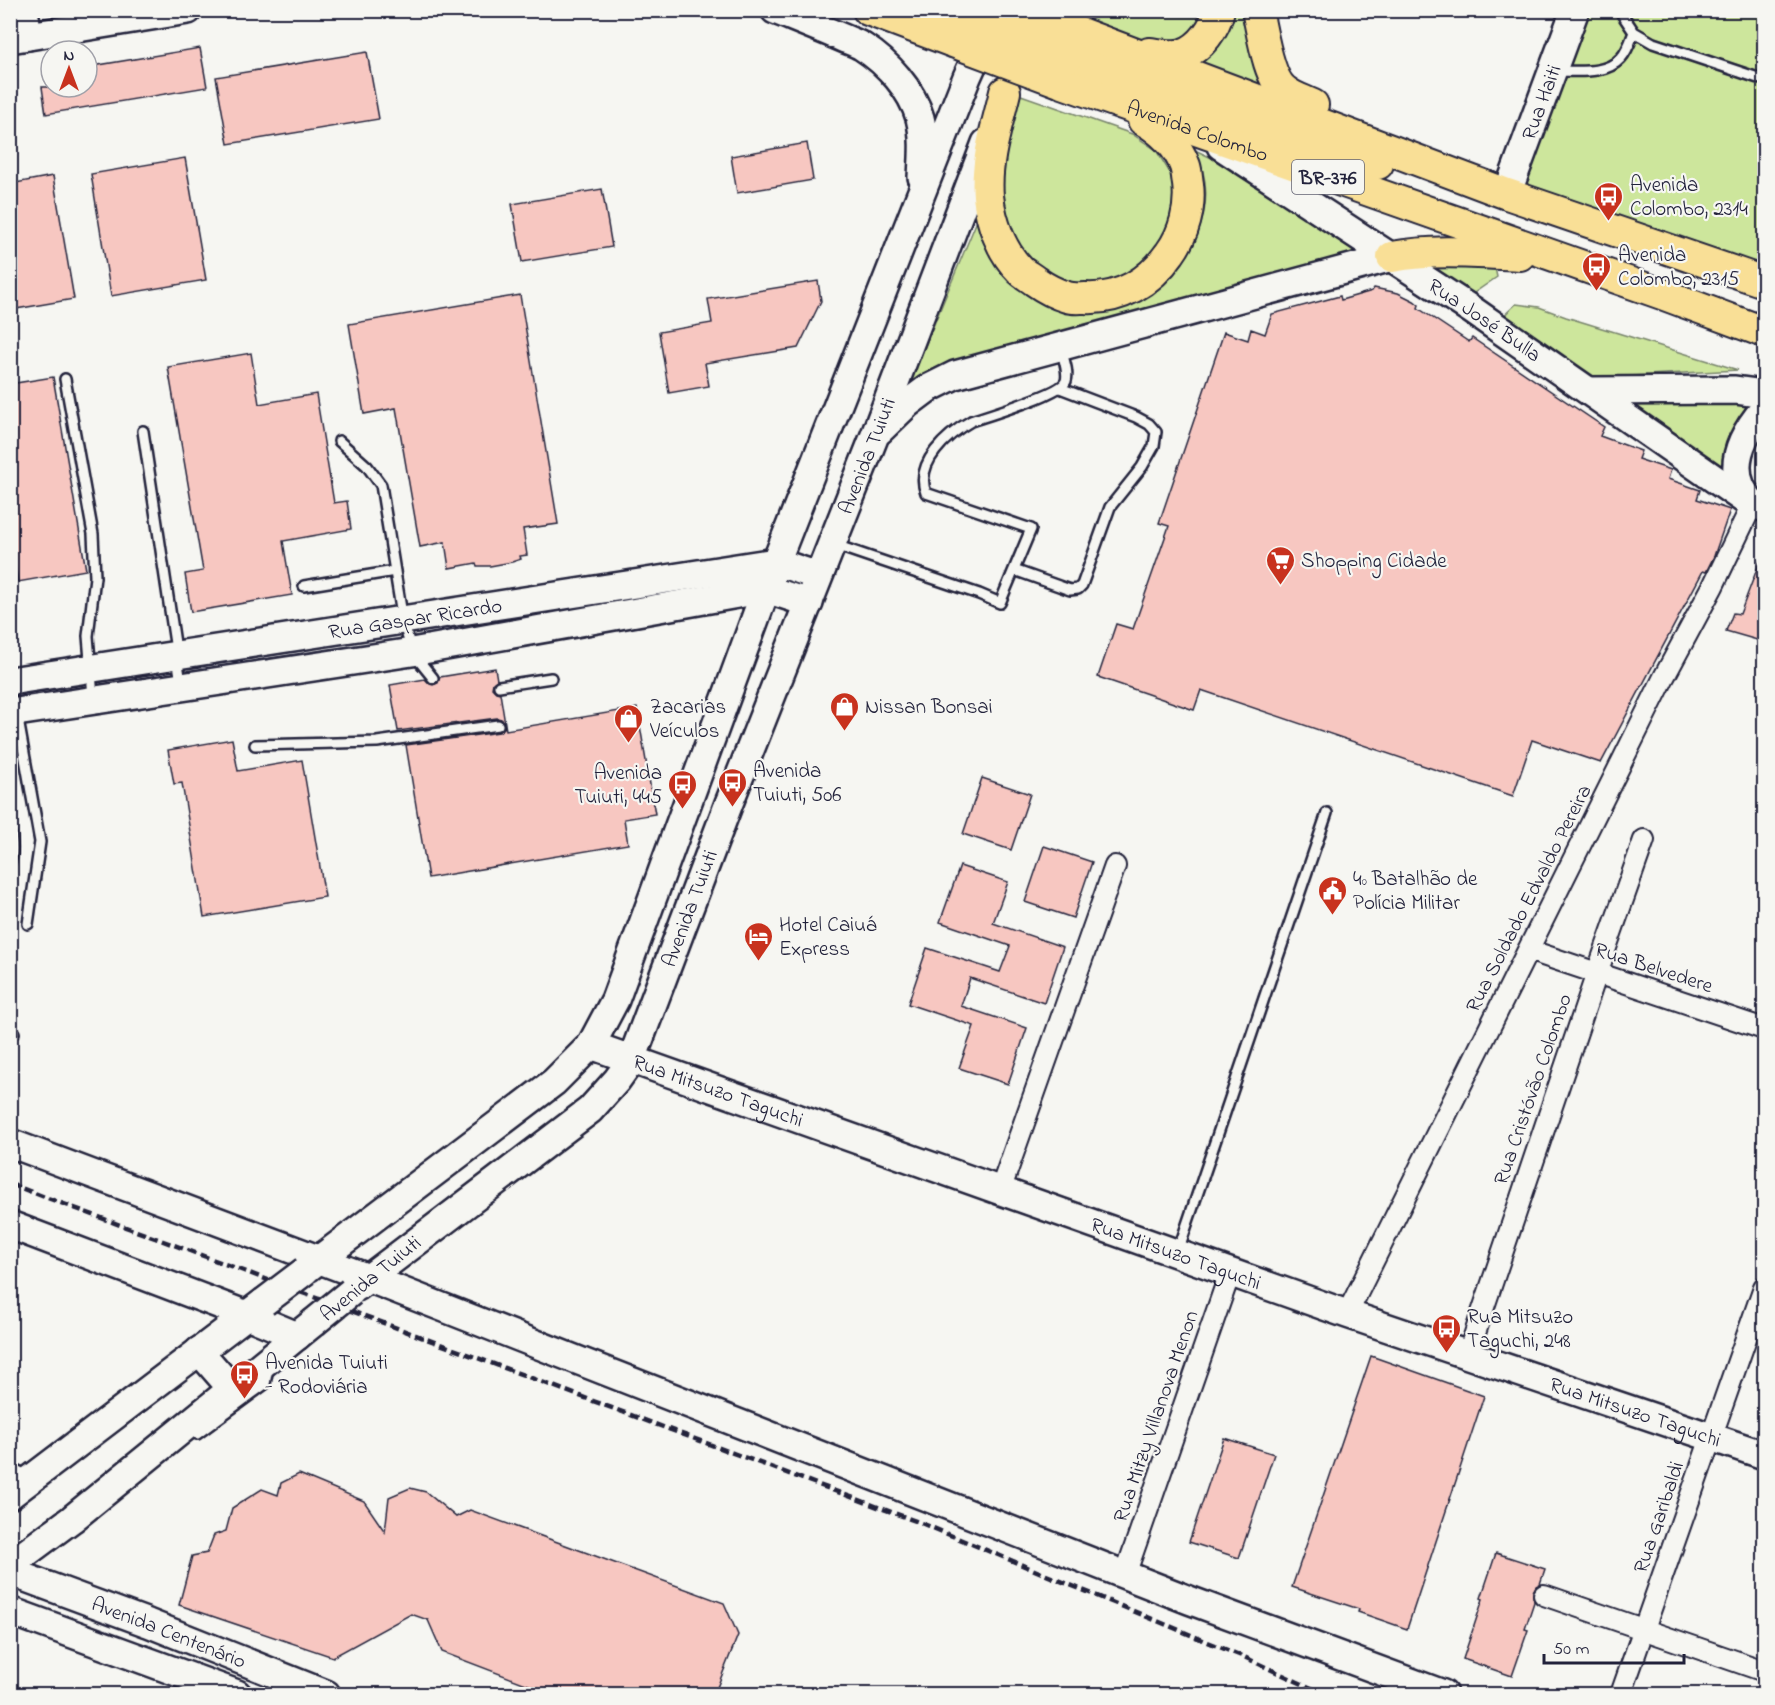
<svg xmlns="http://www.w3.org/2000/svg" width="1775" height="1705" viewBox="0 0 1775 1705" font-family="'Indie Flower',sans-serif">
	<style>
		.green { fill: #cde69c; stroke: #78846c; stroke-width: 1.5 }
		.building { fill: #f7c7c1; stroke: #22223b; stroke-width: 1.5 }
		.lines { fill: none; stroke-linecap: round; stroke-linejoin: round }
		.lane-casing { stroke: #22223b; stroke-width: 14 }
		.street-casing { stroke: #22223b; stroke-width: 24 }
		.secondary-casing { stroke: #22223b; stroke-width: 32 }
		.primary-casing { stroke: #22223b; stroke-width: 34 }
		.lane { stroke: #f6f6f2; stroke-width: 9 }
		.street { stroke: #f6f6f2; stroke-width: 20 }
		.secondary { stroke: #f6f6f2; stroke-width: 27 }
		.primary { stroke: #f9df96; stroke-width: 30 }
		.rail { stroke: #22223b; stroke-width: 4.5; stroke-dasharray: 9 4.5; stroke-linecap: butt }
		.secondary-bridge-casing { stroke: #22223b; stroke-width: 32; stroke-linecap: butt }
		.primary-bridge-casing { stroke: #22223b; stroke-width: 34; stroke-linecap: butt }
		.secondary-bridge { stroke: #f6f6f2; stroke-width: 27 }
		.primary-bridge { stroke: #f9df96; stroke-width: 30 }
		.labels { text-anchor: middle; stroke-width: 4.5; stroke-linejoin: round; paint-order: stroke }
		.shield { fill: #f6f6f2; stroke: #626272; stroke-width: 1.5 }
		.shield-label { font-size: 20px; font-weight: bold; fill: #22223b }
		.street-label { font-size: 21px; fill: #22223b; stroke: #f6f6f2 }
		.poi-label { font-size: 21px; fill: #22223b; stroke: #f6f6f2; text-anchor: start }
	</style>
	<rect width="100%" height="100%" fill="#f6f6f2"/>
	<filter id="ink" filterUnits="userSpaceOnUse"><feTurbulence type="fractalNoise" baseFrequency=".0167" numOctaves="2"/><feDisplacementMap in="SourceGraphic" scale="12" xChannelSelector="R" yChannelSelector="G"/><feConvolveMatrix kernelMatrix="1 2 1 2 8 2 1 2 1" color-interpolation-filters="sRGB"/></filter>
	<g filter="url(#ink)">
		<path class="green" d="M 1067,10 L 1215,11 L 1203,30 L 1162,50 L 1066,12 Z
			M 1233,11 L 1251,11 L 1255,65 L 1258,77 L 1270,86 L 1269,92 L 1195,62 Z
			M 1576,11 L 1764,11 L 1764,278 L 1507,194 Z
			M 1021,95 L 1132,134 L 1156,150 L 1172,176 L 1176,201 L 1160,251 L 1117,282 L 1081,286 L 1051,279 L 1022,259 L 997,200 L 1002,146 Z
			M 1195,150 L 1274,188 L 1366,258 L 908,387 L 981,211 L 1025,284 L 1152,291 C 1159,285 1168,280 1174,273 C 1197,249 1212,205 1203,172 C 1201,165 1198,157 1195,150 Z
			M 1430,263 L 1495,268 L 1497,277 L 1468,297 L 1426,273 Z
			M 1516,304 L 1539,307 L 1566,317 L 1738,370 L 1592,378 L 1497,322 Z
			M 1590,391 L 1764,394 L 1741,488 Z"/>
		<path class="building" d="M 200,48 L 207,87 L 46,114 L 42,87 L 87,87 L 87,67 Z
			M 367,52 L 379,119 L 228,144 L 216,77 Z
			M 807,143 L 813,180 L 737,193 L 731,156 Z
			M 185,158 L 206,280 L 111,296 L 91,174 Z
			M 53,176 L 74,299 L 10,310 L 10,184 Z
			M 602,189 L 612,247 L 522,262 L 512,204 Z
			M 818,281 L 821,301 L 798,348 L 705,363 L 709,386 L 669,393 L 659,332 L 712,323 L 708,299 Z
			M 1374,288 L 1398,293 L 1414,301 L 1419,305 L 1418,308 L 1469,342 L 1472,338 L 1604,427 L 1600,436 L 1641,451 L 1638,459 L 1671,470 L 1668,479 L 1700,490 L 1697,499 L 1730,510 L 1714,556 L 1706,572 L 1703,571 L 1601,763 L 1532,740 L 1513,796 L 1201,690 L 1194,710 L 1098,677 L 1116,624 L 1133,629 L 1169,526 L 1159,523 L 1224,332 L 1248,340 L 1251,329 L 1265,334 L 1272,314 L 1340,296 L 1341,300 L 1372,291 Z
			M 520,295 L 558,524 L 523,529 L 527,555 L 520,556 L 521,559 L 512,562 L 490,566 L 477,566 L 476,563 L 449,568 L 445,542 L 420,547 L 396,408 L 364,414 L 349,324 Z
			M 251,353 L 259,404 L 316,394 L 334,503 L 347,501 L 351,529 L 283,541 L 292,595 L 191,612 L 185,574 L 203,571 L 168,367 Z
			M 53,377 L 86,570 L 18,582 L 10,534 L 10,384 Z
			M 1763,553 L 1764,554 L 1764,642 L 1726,631 L 1733,613 L 1740,614 Z
			M 495,668 L 497,680 L 493,683 L 492,688 L 496,692 L 500,693 L 506,730 L 637,708 L 655,814 L 624,819 L 628,844 L 428,878 L 406,745 L 499,732 L 504,728 L 505,723 L 501,719 L 497,718 L 398,731 L 390,685 L 425,679 L 430,684 L 433,685 L 438,683 L 440,677 Z
			M 232,739 L 238,771 L 302,760 L 325,897 L 204,917 L 182,783 L 174,784 L 168,750 Z
			M 982,778 L 1030,794 L 1011,850 L 963,834 Z
			M 1044,846 L 1092,862 L 1073,918 L 1025,902 Z
			M 960,866 L 1008,882 L 993,923 L 1063,947 L 1044,1003 L 970,978 L 961,1006 L 1027,1028 L 1008,1084 L 959,1068 L 974,1026 L 908,1004 L 927,948 L 1000,972 L 1010,946 L 940,922 Z
			M 1371,1356 L 1484,1396 L 1407,1629 L 1358,1612 L 1359,1609 L 1292,1587 Z
			M 1224,1438 L 1274,1454 L 1239,1558 L 1189,1542 Z
			M 299,1474 L 364,1501 L 385,1532 L 389,1497 L 410,1488 L 426,1492 L 456,1517 L 470,1510 L 724,1603 L 738,1635 L 714,1695 L 555,1695 L 442,1652 L 428,1620 L 411,1614 L 333,1657 L 179,1605 L 192,1556 L 207,1553 L 214,1535 L 226,1531 L 232,1508 L 262,1489 L 278,1495 L 281,1483 Z
			M 1496,1553 L 1545,1569 L 1540,1584 L 1536,1586 L 1533,1592 L 1534,1602 L 1525,1629 L 1528,1630 L 1512,1676 L 1463,1659 L 1483,1599 L 1481,1598 Z"/>
		<g class="lines">
			<defs>
				<path id="lane" d="M 1622,10 L 1622,14 L 1634,32 L 1653,43 L 1764,80
					M 1557,71 C 1578,71 1606,75 1621,58 C 1627,52 1631,40 1634,32
					M 65,379 L 93,534 L 95,577 L 88,636 L 93,697
					M 143,431 L 181,683
					M 339,441 L 367,466 L 381,485 L 403,621 L 412,652 L 433,678
					M 835,545 L 979,594 L 1000,603 L 1031,529 L 926,493 C 914,463 948,434 971,421 C 986,416 1062,393 1066,381 C 1069,371 1063,358 1061,348
					M 1014,570 L 1070,590 L 1078,589 L 1082,585 L 1110,507 L 1142,467 L 1154,446 L 1156,432 L 1149,424 L 1136,417 L 1060,388
					M 304,586 L 395,571
					M 499,686 L 551,678
					M 17,714 L 40,842 L 28,924
					M 255,745 L 377,742 L 498,725
					M 10,828 C 12,839 14,852 10,863
					M 10,1032 L 14,1033
					M 1178,1251 L 1327,813
					M 197,1434 L 265,1384 L 268,1368
					M 10,1467 L 30,1477"/>
				<path id="street" d="M 1528,950 L 1764,1029
					M 1000,1191 L 1115,866
					M 1347,1314 L 1664,677 L 1713,586 L 1752,505 L 1764,512
					M 1468,1354 L 1597,973 L 1644,840
					M 1125,1575 L 1230,1273
					M 1544,1595 L 1764,1671
					M 1621,1694 L 1764,1287"/>
				<g id="secondary">
					<path d="M 24,10 L 28,36"/>
					<path d="M 775,10 C 797,19 820,28 843,38 C 850,41 857,43 863,47 C 888,63 912,90 920,118 C 925,137 923,158 922,177"/>
					<path d="M 10,39 L 188,10"/>
					<path id="s1" d="M 1221,146 L 1472,310 L 1752,505"/>
					<path id="s2" d="M 1507,194 L 1575,10"/>
					<path d="M 1590,391 L 1735,390 L 1764,394"/>
					<path d="M 880,430 L 907,404 L 927,389 L 955,375 L 1392,257"/>
					<path d="M 1752,503 C 1748,498 1744,493 1741,487 C 1729,459 1746,430 1764,409"/>
					<path id="s3" d="M 10,681 L 776,562 L 818,576"/>
					<path d="M 10,713 L 412,652 L 766,589 L 809,603"/>
					<path id="s4" d="M 591,1045 L 1347,1314 L 1764,1455"/>
					<path d="M 10,1143 L 368,1278 L 1189,1600 L 1443,1694"/>
					<path d="M 10,1225 L 247,1315 L 297,1336"/>
					<path d="M 308,1268 L 554,1082 L 591,1045 L 615,1000 L 776,562 L 967,77 L 997,10"/>
					<path id="s5" d="M 357,1287 L 590,1110 L 617,1080 L 632,1059 L 729,803 L 875,435 L 986,143"/>
					<path d="M 199,1351 L 233,1390"/>
					<path d="M 10,1495 L 264,1302"/>
					<path d="M 10,1565 L 72,1519 L 313,1323"/>
					<path id="s6" d="M 10,1572 L 148,1623 L 326,1694"/>
					<path d="M 10,1611 L 237,1694"/>
				</g>
				<g id="primary">
					<path d="M 868,10 L 953,42"/>
					<path d="M 941,10 L 963,18"/>
					<path d="M 1257,10 C 1262,31 1268,78 1284,90 C 1292,97 1303,100 1313,105"/>
					<path d="M 1075,31 L 1507,194 L 1764,282"/>
					<path d="M 1149,53 C 1159,54 1174,57 1183,54 C 1201,48 1215,28 1219,10"/>
					<path d="M 1067,58 L 1211,110 L 1378,164"/>
					<path id="s7" d="M 1060,82 L 1662,294 L 1764,332"/>
					<path d="M 1005,92 C 997,126 985,161 988,196 C 991,222 1001,251 1020,270 C 1024,274 1030,277 1035,281 C 1045,288 1056,294 1067,297 C 1073,299 1080,298 1085,298 C 1120,300 1150,282 1170,253 C 1184,234 1191,208 1188,184 C 1187,179 1187,172 1185,166 C 1179,147 1160,129 1143,120"/>
					<path d="M 1392,257 C 1435,249 1477,253 1520,255"/>
				</g>
			</defs>
			<use href="#lane" class="lane-casing"/>
			<use href="#street" class="street-casing"/>
			<use href="#secondary" class="secondary-casing"/>
			<use href="#primary" class="primary-casing"/>
			<use href="#lane" class="lane"/>
			<use href="#street" class="street"/>
			<use href="#secondary" class="secondary"/>
			<use href="#primary" class="primary"/>
			<path class="rail" d="M 10,1184 L 921,1523 L 1244,1657 L 1324,1694"/>
			<defs>
				<path id="secondary-bridge" d="M 264,1302 L 305,1271
					M 313,1323 L 351,1292"/>
				<path id="primary-bridge" d="M 1020,10 L 1075,31
					M 963,18 L 1067,58
					M 953,42 L 1060,82"/>
			</defs>
			<use href="#secondary-bridge" class="secondary-bridge-casing"/>
			<use href="#primary-bridge" class="primary-bridge-casing"/>
			<use href="#secondary-bridge" class="secondary-bridge"/>
			<use href="#primary-bridge" class="primary-bridge"/>
		</g>
	</g>
	<defs>
		<symbol id="bus-pin" viewBox="-11 -11 22 30"><path d="M0 17L-7.5 6A9.5 9.5 0 1 1 7.5 6Z" fill="#c8321e" stroke="#f6f6f2"/><path d="M-5-6H5V4H4V6H2V4H-2V6H-4V4H-5ZM-3.5-4V0h7V-4ZM-3.5 1.2v1.5H-2V1.2ZM2 1.2v1.5H3.5V1.2Z" fill="#fff"/></symbol>
		<symbol id="supermarket-pin" viewBox="-11 -11 22 30"><path d="M0 17L-7.5 6A9.5 9.5 0 1 1 7.5 6Z" fill="#c8321e" stroke="#f6f6f2"/><path d="M-6-5.5h2.5l.6 2H6L4.5 2H-2.5L-4.4-4H-6ZM-1.5 3.2a1.3 1.3 0 1 0 .1 0ZM3 3.2a1.3 1.3 0 1 0 .1 0Z" fill="#fff"/></symbol>
		<symbol id="shop-pin" viewBox="-11 -11 22 30"><path d="M0 17L-7.5 6A9.5 9.5 0 1 1 7.5 6Z" fill="#c8321e" stroke="#f6f6f2"/><path d="M-5-2.5h2.3a2.7 3.5 0 0 1 5.4 0H5L5.5 6h-11ZM-1.5-2.5h3a1.5 2.3 0 0 0-3 0Z" fill="#fff"/></symbol>
		<symbol id="civic-pin" viewBox="-11 -11 22 30"><path d="M0 17L-7.5 6A9.5 9.5 0 1 1 7.5 6Z" fill="#c8321e" stroke="#f6f6f2"/><path d="M-.6-6.5H3V-4.5H.6V-3L4-1V1h2V6H-6V1h2V-1L-.6-3ZM-1.2 2.5V6h2.4V2.5Z" fill="#fff"/></symbol>
		<symbol id="hotel-pin" viewBox="-11 -11 22 30"><path d="M0 17L-7.5 6A9.5 9.5 0 1 1 7.5 6Z" fill="#c8321e" stroke="#f6f6f2"/><path d="M-6-4.5h1.5V1H6V5H4.5V3h-9V5H-6ZM-4 0a1.8 1.8 0 1 1 3.6 0ZM.5 0V-2.5h3Q6-2.5 6 0Z" fill="#fff"/></symbol>
	</defs>
	<g fill-rule="evenodd">
		<use href="#bus-pin" x="1592" y="180" width="33" height="45"/>
		<use href="#bus-pin" x="1580" y="250" width="33" height="45"/>
		<use href="#supermarket-pin" x="1264" y="544" width="33" height="45"/>
		<use href="#shop-pin" x="828" y="690" width="33" height="45"/>
		<use href="#shop-pin" x="612" y="702" width="33" height="45"/>
		<use href="#bus-pin" x="716" y="766" width="33" height="45"/>
		<use href="#bus-pin" x="666" y="768" width="33" height="45"/>
		<use href="#civic-pin" x="1316" y="874" width="33" height="45"/>
		<use href="#hotel-pin" x="742" y="920" width="33" height="45"/>
		<use href="#bus-pin" x="1430" y="1312" width="33" height="45"/>
		<use href="#bus-pin" x="228" y="1358" width="33" height="45"/>
	</g>
	<g class="labels">
		<rect class="shield" x="1292" y="160" width="72" height="34" rx="4.5"/>
		<g class="shield-label">
			<text x="1328" y="184">BR-376</text>
		</g>
		<g class="street-label">
			<text dy="7" stroke="none"><textPath href="#s2" startOffset="98">Rua Haiti</textPath></text>
			<text dy="7" stroke="none"><textPath href="#s7" startOffset="146">Avenida Colombo</textPath></text>
			<text dy="7" stroke="none"><textPath href="#s1" startOffset="316">Rua José Bulla</textPath></text>
			<text dy="7" stroke="none"><textPath href="#s5" startOffset="1006">Avenida Tuiuti</textPath></text>
			<text dy="7" stroke="none"><textPath href="#s3" startOffset="410">Rua Gaspar Ricardo</textPath></text>
			<text transform="translate(1528 898) rotate(-63)" y="7">Rua Soldado Edvaldo Pereira</text>
			<text dy="7" stroke="none"><textPath href="#s5" startOffset="520">Avenida Tuiuti</textPath></text>
			<text transform="translate(1654 967) rotate(18)" y="7">Rua Belvedere</text>
			<text transform="translate(1532 1089) rotate(-71)" y="7">Rua Cristóvão Colombo</text>
			<text dy="7" stroke="none"><textPath href="#s4" startOffset="135">Rua Mitsuzo Taguchi</textPath></text>
			<text dy="7" stroke="none"><textPath href="#s4" startOffset="621">Rua Mitsuzo Taguchi</textPath></text>
			<text transform="translate(370 1278) rotate(-39)" y="7">Avenida Tuiuti</text>
			<text dy="7" stroke="none"><textPath href="#s4" startOffset="1107">Rua Mitsuzo Taguchi</textPath></text>
			<text transform="translate(1155 1416) rotate(-71)" y="7">Rua Mitzy Villanova Menon</text>
			<text transform="translate(1658 1517) rotate(-71)" y="7">Rua Garibaldi</text>
			<text dy="7" stroke="none"><textPath href="#s6" startOffset="170">Avenida Centenário</textPath></text>
		</g>
		<g class="poi-label">
			<text x="1630" y="191">Avenida<tspan x="1630" dy="24">Colombo, 2314</tspan></text>
			<text x="1618" y="261">Avenida<tspan x="1618" dy="24">Colombo, 2315</tspan></text>
			<text x="1301" y="567">Shopping Cidade</text>
			<text x="650" y="713">Zacarias<tspan x="650" dy="24">Veículos</tspan></text>
			<text x="865" y="713">Nissan Bonsai</text>
			<text x="753" y="777">Avenida<tspan x="753" dy="24">Tuiuti, 506</tspan></text>
			<text x="662" y="779" text-anchor="end">Avenida<tspan x="662" dy="24">Tuiuti, 445</tspan></text>
			<text x="1353" y="885">4º Batalhão de<tspan x="1353" dy="24">Polícia Militar</tspan></text>
			<text x="779" y="931">Hotel Caiuá<tspan x="779" dy="24">Express</tspan></text>
			<text x="1467" y="1323">Rua Mitsuzo<tspan x="1467" dy="24">Taguchi, 248</tspan></text>
			<text x="265" y="1369">Avenida Tuiuti<tspan x="265" dy="24">- Rodoviária</tspan></text>
		</g>
	</g>
	<rect width="1775" height="1705" fill="none" stroke="#f6f6f2" stroke-width="36"/>
	<rect x="18" y="18" width="1739" height="1669" fill="none" stroke="#22223b" stroke-width="2" filter="url(#ink)"/>
	<g transform="translate(69 69)"><circle r="28" fill="#f6f6f2" stroke="#a1a1a9" stroke-width="1.5"/>
	<path d="M0-4.5L10 22L0 15L-10 22Z" fill="#c8321e"/>
	<text y="-9" font-size="16" font-weight="bold" text-anchor="middle" fill="#22223b">N</text>
	</g>
	<path d="M1544 1654v9h140v-9" fill="none" stroke="#22223b" stroke-width="3"/>
	<text x="1553" y="1654" font-size="18" fill="#22223b" stroke="#f6f6f2" stroke-width="4.5" paint-order="stroke">50 m</text>
</svg>
